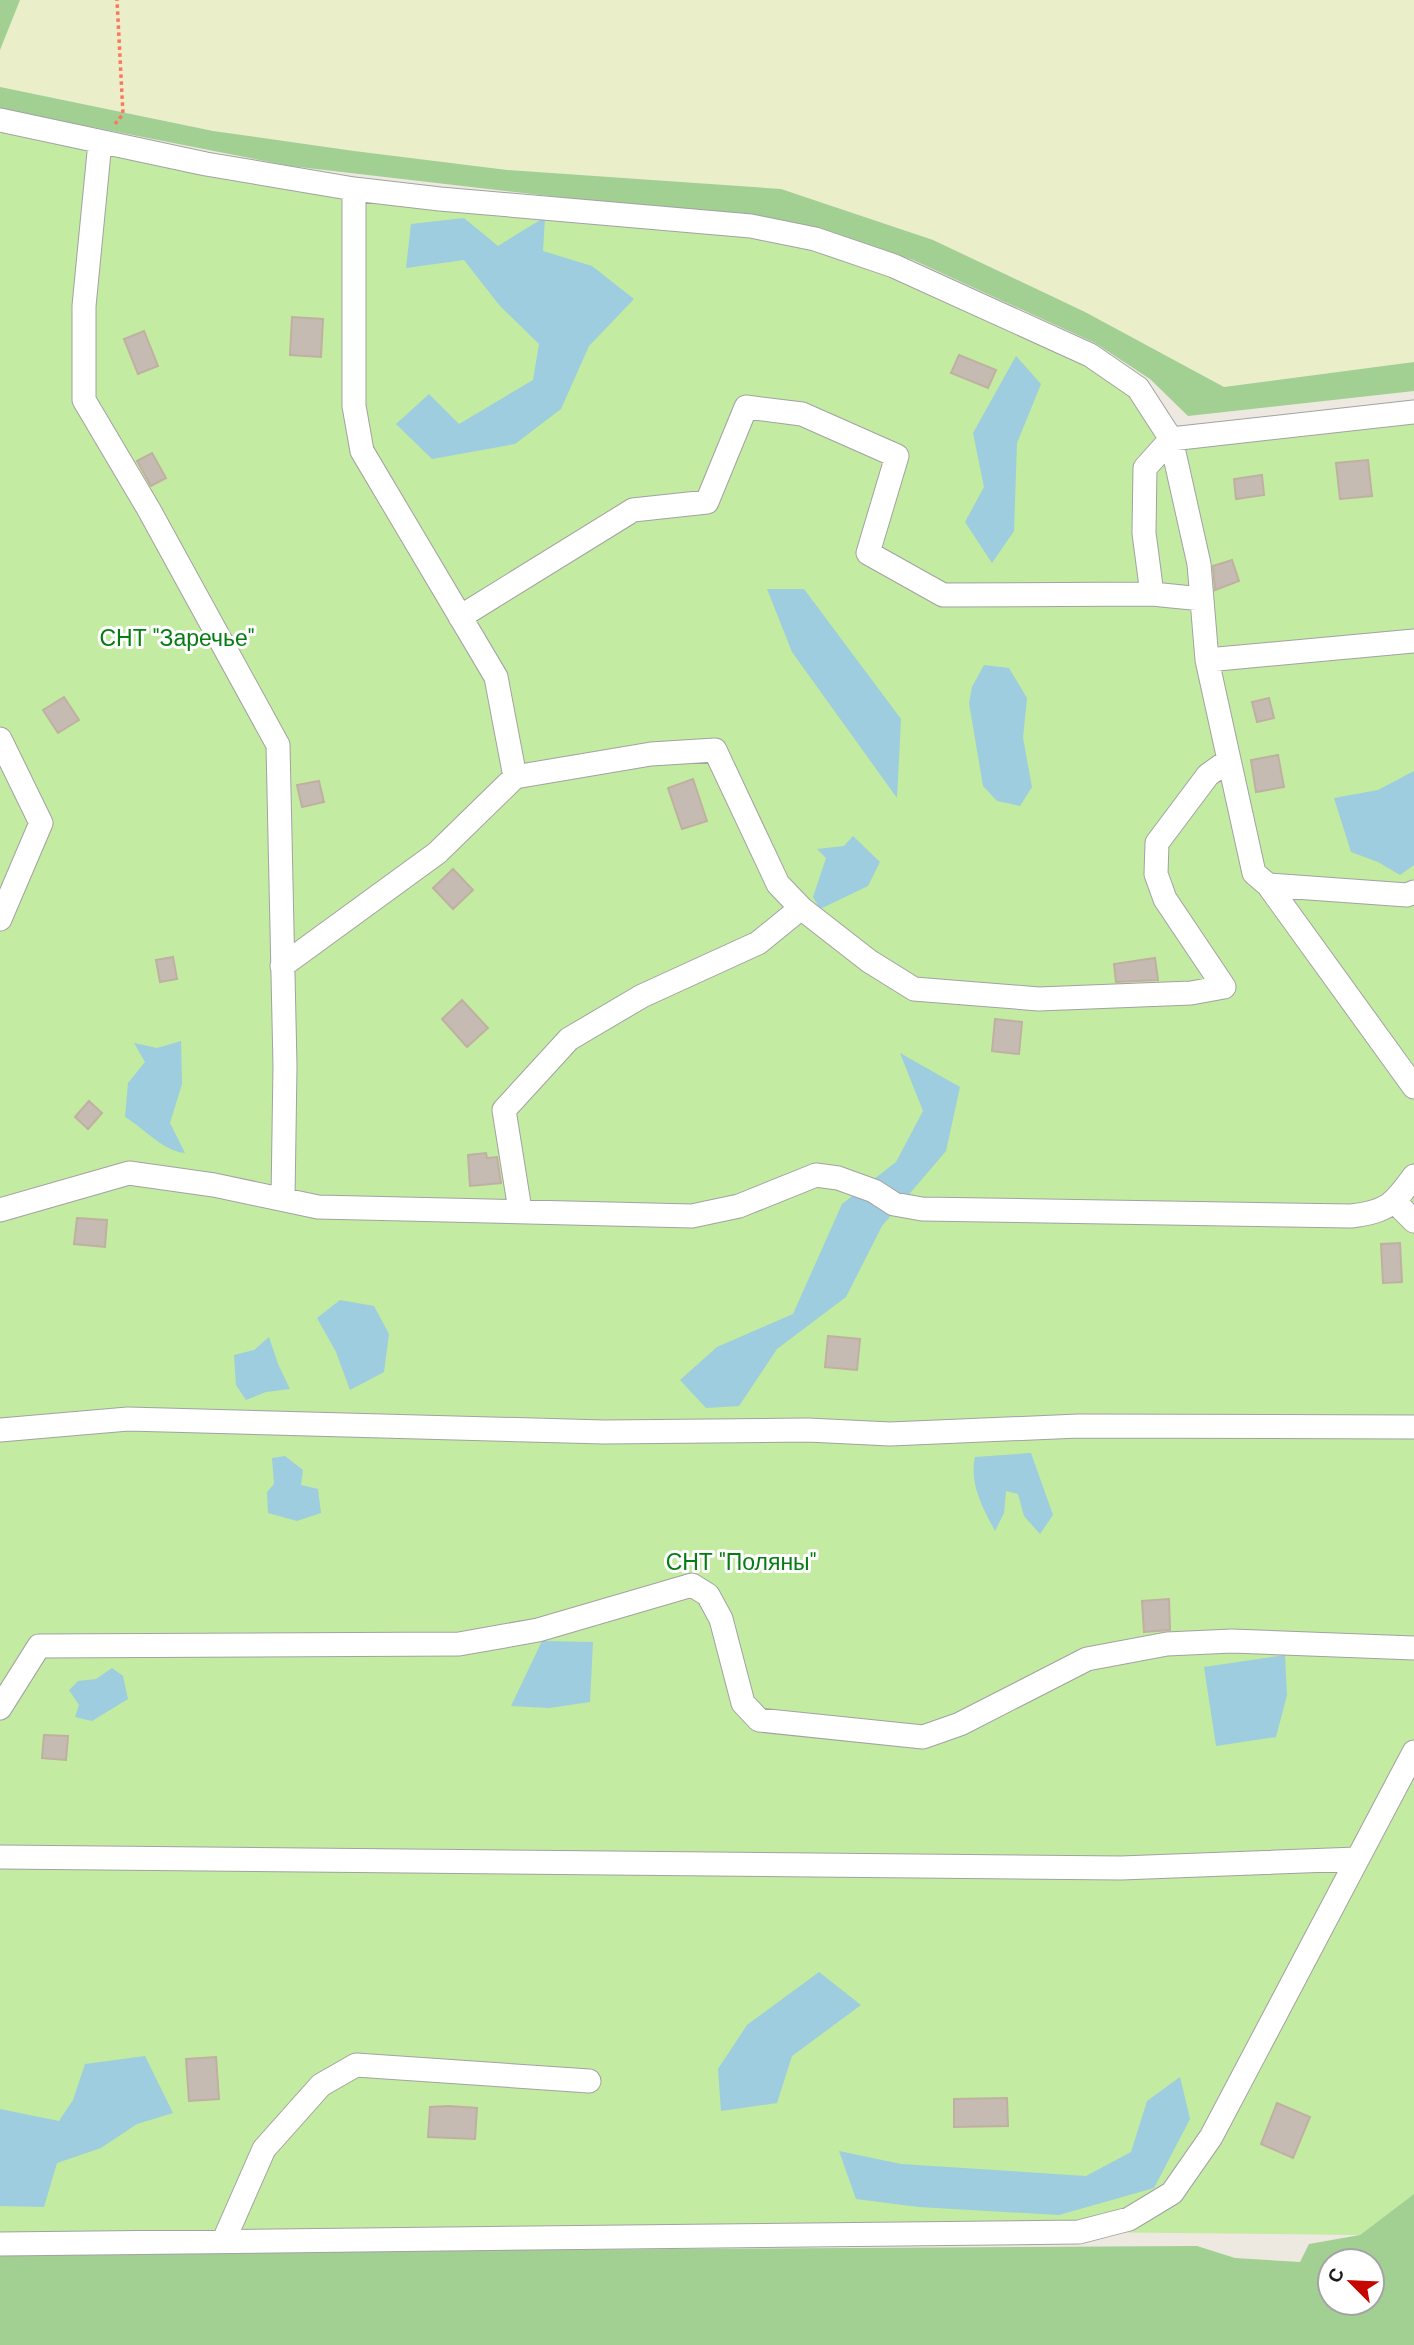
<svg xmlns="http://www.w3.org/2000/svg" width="1414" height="2345" viewBox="0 0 1414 2345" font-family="'DM Sans',sans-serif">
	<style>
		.farmland { fill: #eaeec9 }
		.grass { fill: #c3eba1 }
		.forest { fill: #a2cf92; fill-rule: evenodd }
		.water { fill: #9dcdde }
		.building { fill: #c5bbb3; stroke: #c0b0a1; stroke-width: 2 }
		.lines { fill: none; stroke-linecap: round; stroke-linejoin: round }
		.minor-casing { stroke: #a2a2a2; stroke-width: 25 }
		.path { stroke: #ff755f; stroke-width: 3.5; stroke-dasharray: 3.5 3.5; stroke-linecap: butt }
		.minor { stroke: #fff; stroke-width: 23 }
		.labels { text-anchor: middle; stroke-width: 6; stroke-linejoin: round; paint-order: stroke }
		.park-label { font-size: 23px; fill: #067c13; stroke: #fff }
	</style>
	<rect width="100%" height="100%" fill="#ede9e0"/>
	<path class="farmland" d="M 20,0 L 1414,0 L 1414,362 L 1224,387 L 1085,312 L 933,240 L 781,189 L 507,170 L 354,151 L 213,131 L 0,87 L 0,50 Z"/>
	<path class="grass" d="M 0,120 L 206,164 L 815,239 L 1090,355 L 1171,439 L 1414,412 L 1414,2194 L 1360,2235 L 1079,2232 L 0,2244 Z"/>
	<path class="forest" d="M 0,0 L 20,0 L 0,50 Z
		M 0,87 L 213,131 L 354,151 L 507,170 L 781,189 L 933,240 L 1085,312 L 1224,387 L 1414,362 L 1414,391 L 1188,416 L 1150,379 L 1095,343 L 913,260 L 809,226 L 290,166 L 0,109 Z
		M 1414,2194 L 1414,2345 L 0,2345 L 0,2253 L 1197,2246 L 1235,2258 L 1300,2262 L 1309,2244 L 1360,2235 ZM 1330,2261 L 1372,2261 L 1372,2303 L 1330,2303 Z"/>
	<path class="water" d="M 545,217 L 543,251 L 592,266 L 634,299 L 589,346 L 561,409 L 515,444 L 432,459 L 396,424 L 429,394 L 459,424 L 533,380 L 539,344 L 500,306 L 464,260 L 406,268 L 411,224 L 464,218 L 498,246 Z
		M 1016,356 L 1041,384 L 1017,443 L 1014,531 L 992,563 L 965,522 L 984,487 L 973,433 Z
		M 767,589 L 804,589 L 901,719 L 897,798 L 792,652 Z
		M 984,665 L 1009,668 L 1027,698 L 1023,738 L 1032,787 L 1020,806 L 997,801 L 983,786 L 969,703 L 972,687 Z
		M 1414,771 L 1414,865 L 1400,875 L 1378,862 L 1351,852 L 1334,798 L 1378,790 Z
		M 853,836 L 880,862 L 868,886 L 820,909 L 813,897 L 826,858 L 817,849 L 844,846 Z
		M 181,1041 L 182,1084 L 170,1123 L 185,1153 C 163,1151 145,1129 125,1117 L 128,1083 L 145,1062 L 134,1043 L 157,1048 Z
		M 900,1053 L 960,1087 L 946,1151 L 882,1226 L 846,1297 L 777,1349 L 739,1406 L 706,1408 L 680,1380 L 717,1347 L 793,1314 L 842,1204 L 896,1162 L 923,1111 Z
		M 340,1300 L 374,1306 L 389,1334 L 384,1372 L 350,1390 L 336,1352 L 317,1318 Z
		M 269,1337 L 278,1364 L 290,1389 L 266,1392 L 246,1400 L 236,1385 L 234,1355 L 254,1350 Z
		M 1031,1453 L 1053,1515 L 1040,1534 L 1024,1516 L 1018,1494 L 1006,1491 L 1004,1513 L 995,1531 C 983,1508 969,1484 975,1457 Z
		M 285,1456 L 303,1470 L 301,1485 L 318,1489 L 321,1513 L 297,1521 L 268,1513 L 267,1492 L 274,1484 L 272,1458 Z
		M 542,1641 L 593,1642 L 590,1702 L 549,1708 L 511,1706 Z
		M 1285,1655 L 1287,1695 L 1276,1737 L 1216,1746 L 1204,1667 Z
		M 112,1668 L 123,1676 L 128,1699 L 92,1721 L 75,1717 L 79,1705 L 69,1690 L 78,1681 L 96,1679 Z
		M 819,1972 L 861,2005 L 792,2056 L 777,2103 L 721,2111 L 718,2069 L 747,2025 Z
		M 145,2056 L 173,2113 L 137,2124 L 101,2148 L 57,2163 L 44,2207 L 0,2206 L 0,2109 L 59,2121 L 73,2100 L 85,2064 Z
		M 1180,2077 L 1190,2119 L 1154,2188 L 1059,2215 L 919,2207 L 856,2199 L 839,2151 L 901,2164 L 1086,2176 L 1131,2152 L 1147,2101 Z"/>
	<path class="building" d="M 292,317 L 323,319 L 321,357 L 290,355 Z
		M 144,331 L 158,366 L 138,374 L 124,339 Z
		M 959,355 L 996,370 L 988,388 L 951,373 Z
		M 152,453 L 166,478 L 151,486 L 137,461 Z
		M 1368,460 L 1372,496 L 1340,499 L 1336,463 Z
		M 1262,475 L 1264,495 L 1236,499 L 1234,479 Z
		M 1232,560 L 1239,581 L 1215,590 L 1213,566 Z
		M 64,697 L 79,720 L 58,733 L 43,710 Z
		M 1269,698 L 1274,718 L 1257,722 L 1252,702 Z
		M 1278,755 L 1284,787 L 1256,792 L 1251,760 Z
		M 693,779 L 707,821 L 682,829 L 668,788 Z
		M 319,781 L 324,802 L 302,807 L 297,785 Z
		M 453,869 L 473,890 L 453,909 L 433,888 Z
		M 173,957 L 177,979 L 160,982 L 156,960 Z
		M 1155,958 L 1158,980 L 1116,982 L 1114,964 Z
		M 462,1000 L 488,1028 L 467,1047 L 442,1019 Z
		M 995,1019 L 1022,1022 L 1019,1054 L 992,1051 Z
		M 89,1101 L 102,1113 L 88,1129 L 75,1117 Z
		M 486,1153 L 487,1158 L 497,1157 L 501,1183 L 470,1186 L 468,1155 Z
		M 77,1218 L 107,1220 L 105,1247 L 74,1244 Z
		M 1400,1243 L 1402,1282 L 1383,1283 L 1381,1244 Z
		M 828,1336 L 860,1339 L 857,1370 L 825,1367 Z
		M 1169,1599 L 1170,1630 L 1144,1632 L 1142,1601 Z
		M 44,1735 L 68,1736 L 66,1760 L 42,1758 Z
		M 216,2057 L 219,2099 L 189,2101 L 186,2059 Z
		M 1007,2098 L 1008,2126 L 954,2127 L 954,2099 Z
		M 1277,2103 L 1310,2117 L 1293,2158 L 1261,2144 Z
		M 449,2106 L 477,2108 L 475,2139 L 428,2137 L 430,2107 Z"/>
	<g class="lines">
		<defs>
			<path id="minor" d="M 0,120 L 206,164 L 354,189 L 440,199 L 751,226 L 815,239 L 894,266 L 1090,355 L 1138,388 L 1171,439 L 1199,564 L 1207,660 L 1254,873 L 1268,885 L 1414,1087
				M 100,142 L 84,306 L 84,400 L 148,508 L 278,745 L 285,1066 L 283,1199
				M 354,189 L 354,406 L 362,451 L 496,677 L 515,777
				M 1152,594 L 1144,533 L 1145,468 L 1171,439 L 1414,412
				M 460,617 L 633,510 L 707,502 L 746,407 L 802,414 L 897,456 L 868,553 L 943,595 L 1152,594 L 1202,599
				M 1207,660 L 1414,641
				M 0,739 L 41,823 L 0,919
				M 1268,885 L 1407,895 L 1414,892
				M 282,966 L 437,853 L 515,777 L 651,754 L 715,750 L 778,884 L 801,908 L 869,961 L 914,989 L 1039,999 L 1191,993 L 1224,987 L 1165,899 L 1156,874 L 1157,843 L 1208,775 L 1229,760
				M 1395,1202 L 1414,1221
				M 0,1210 L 129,1173 L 214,1185 L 318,1207 L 692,1216 L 739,1206 L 816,1175 L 838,1178 L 874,1191 L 894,1204 L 922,1209 L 1351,1216 C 1387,1212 1394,1204 1414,1176
				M 520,1210 L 504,1110 L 569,1039 L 642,996 L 758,943 L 801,908
				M 0,1430 L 128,1419 L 604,1432 L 808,1430 L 890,1434 L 1078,1426 L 1414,1427
				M 0,1708 L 39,1646 L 459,1644 L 538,1630 L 692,1585 L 708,1595 L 721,1619 L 743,1703 L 759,1720 L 923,1737 L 960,1724 L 1087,1659 L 1167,1644 L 1232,1641 L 1414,1648
				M 0,1857 L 1121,1868 L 1357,1859
				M 224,2240 L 264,2149 L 321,2085 L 356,2065 L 589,2081
				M 0,2244 L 1079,2232 L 1129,2219 L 1172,2193 L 1211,2137 L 1414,1752"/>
		</defs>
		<use href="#minor" class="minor-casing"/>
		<path class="path" d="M 115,124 L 123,114 L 117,0"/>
		<use href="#minor" class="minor"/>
	</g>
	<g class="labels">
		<g class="park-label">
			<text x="177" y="646">СНТ "Заречье"</text>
			<text x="741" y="1570">СНТ "Поляны"</text>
		</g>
	</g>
	<g transform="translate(1351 2282) rotate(294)"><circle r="33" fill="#ffffff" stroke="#a4a4a4" stroke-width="2"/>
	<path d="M0-5L12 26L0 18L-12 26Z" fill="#c60700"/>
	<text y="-10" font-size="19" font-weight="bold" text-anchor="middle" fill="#1b1b1b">С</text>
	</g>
</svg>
